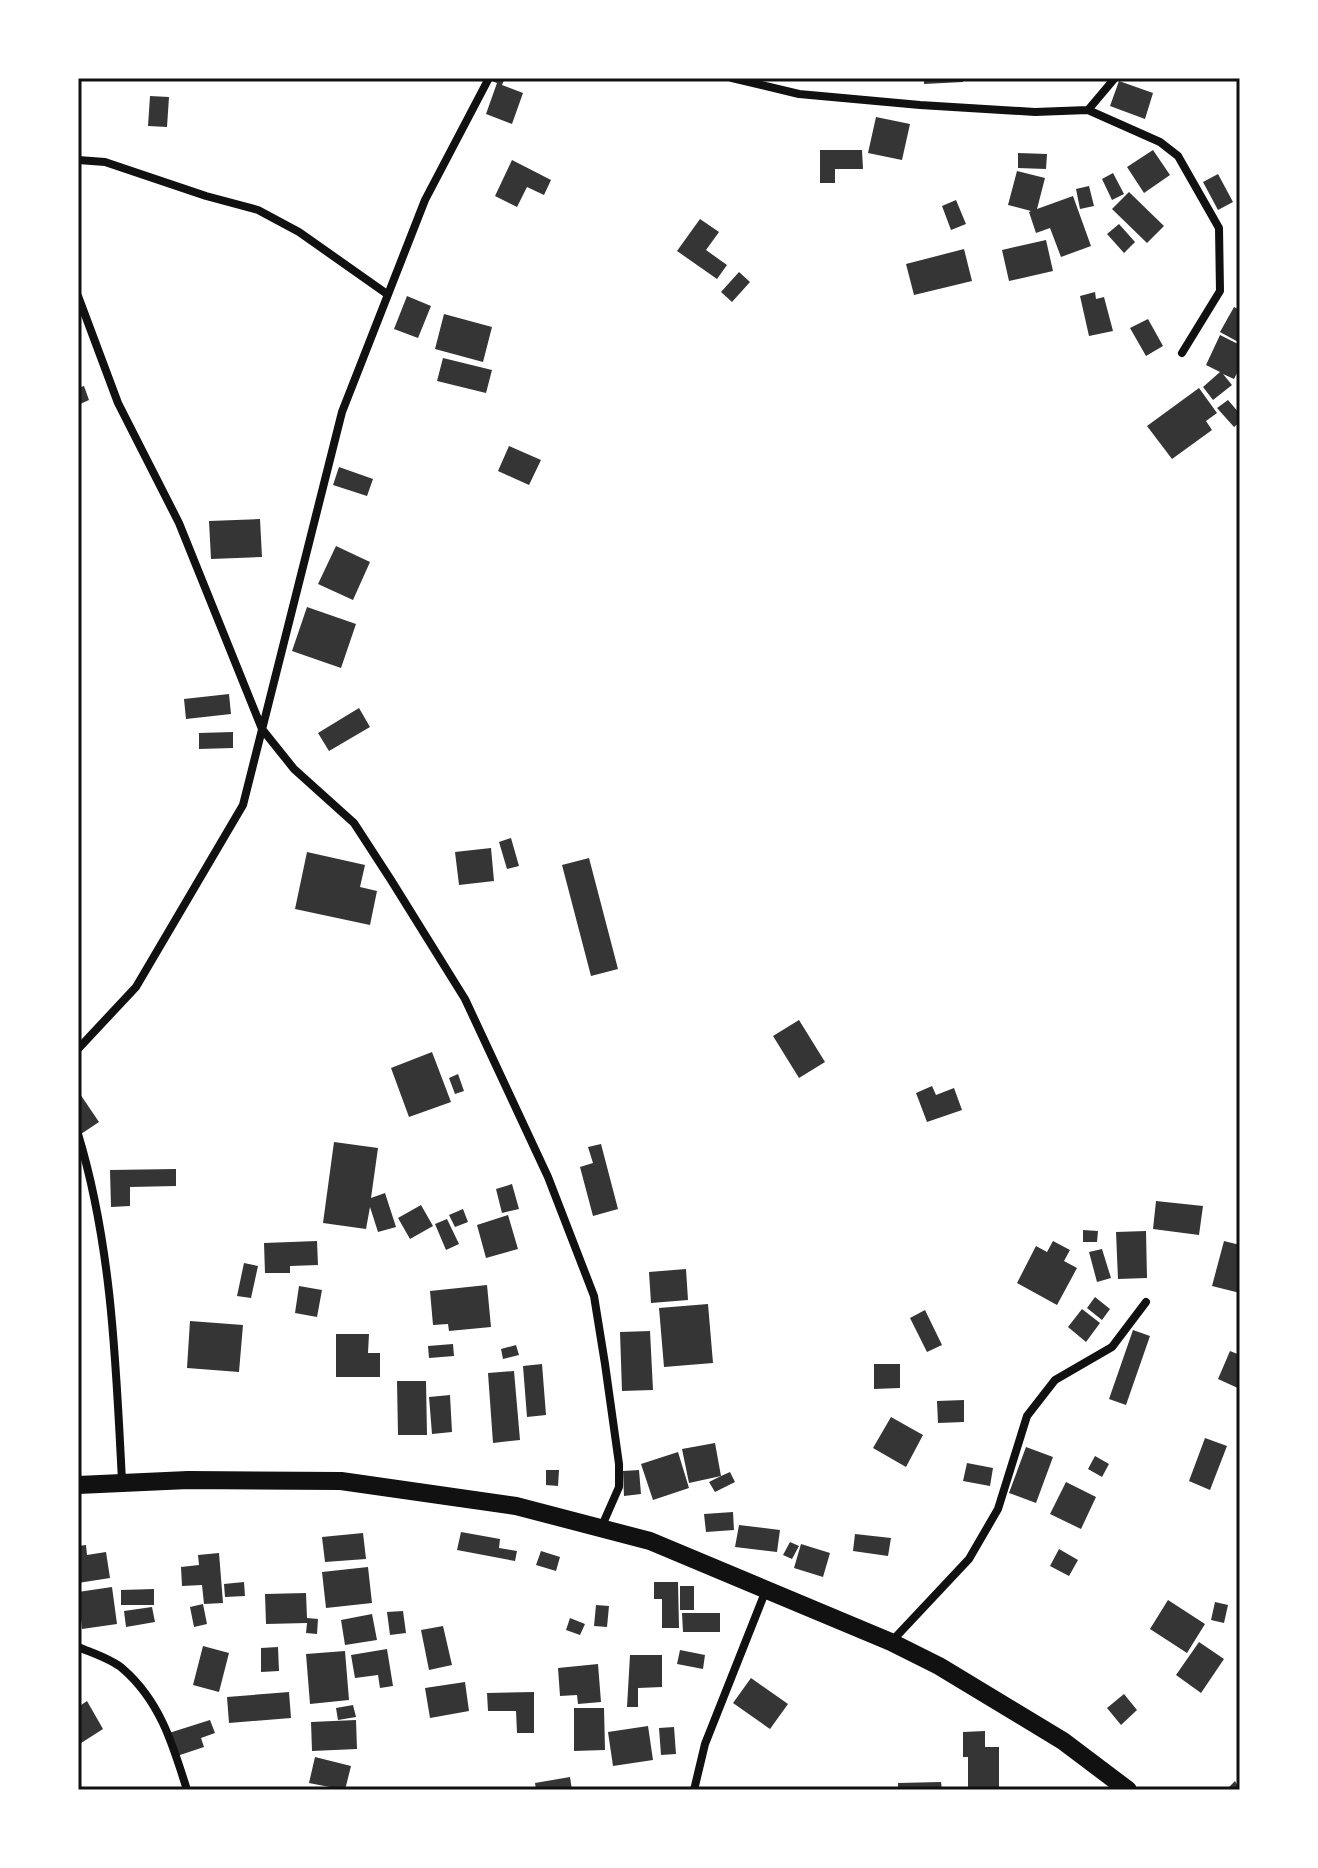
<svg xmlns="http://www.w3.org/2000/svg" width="1318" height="1868" viewBox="0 0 1318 1868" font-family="'Roboto Condensed',sans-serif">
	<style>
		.building { fill: #353535 }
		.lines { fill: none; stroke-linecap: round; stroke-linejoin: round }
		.minor { stroke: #111; stroke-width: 8 }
		.primary { stroke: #111; stroke-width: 18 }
		.neatline { fill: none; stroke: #111; stroke-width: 3 }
	</style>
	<rect width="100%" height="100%" fill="#fff"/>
	<path class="building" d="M 484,78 L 505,78 L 502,85 L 523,93 L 512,124 L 486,114 L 497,83 Z
		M 924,78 L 963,78 L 963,82 L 924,84 Z
		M 1119,81 L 1153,93 L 1145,119 L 1110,106 Z
		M 150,96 L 169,97 L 167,127 L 148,126 Z
		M 876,117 L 910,124 L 902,160 L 868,153 Z
		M 820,150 L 862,150 L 863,169 L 835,169 L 835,183 L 820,183 Z
		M 1153,150 L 1170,175 L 1144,193 L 1127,167 Z
		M 1018,153 L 1047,154 L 1046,169 L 1018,168 Z
		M 512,160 L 551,180 L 544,195 L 527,187 L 517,207 L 495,196 Z
		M 1017,171 L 1045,178 L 1037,209 L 1073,196 L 1091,246 L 1061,257 L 1050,228 L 1036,233 L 1029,212 L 1031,211 L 1008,205 Z
		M 1113,173 L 1124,194 L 1112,200 L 1102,179 Z
		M 1218,174 L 1233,202 L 1218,210 L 1203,182 Z
		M 1089,186 L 1094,206 L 1080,209 L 1076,189 Z
		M 1129,192 L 1164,226 L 1147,243 L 1112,209 Z
		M 956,200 L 966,224 L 951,230 L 942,206 Z
		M 700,219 L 719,232 L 706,250 L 727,265 L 717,279 L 677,251 Z
		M 1119,224 L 1135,242 L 1124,253 L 1107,234 Z
		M 1046,240 L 1053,271 L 1009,281 L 1002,250 Z
		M 964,249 L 972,281 L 914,295 L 906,264 Z
		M 739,272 L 750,282 L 732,302 L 721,292 Z
		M 1095,292 L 1096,299 L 1104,297 L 1113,331 L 1089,336 L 1080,296 Z
		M 407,296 L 431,306 L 418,338 L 394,329 Z
		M 1234,307 L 1240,310 L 1240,343 L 1220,332 Z
		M 444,314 L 492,327 L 483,362 L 435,349 Z
		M 1148,319 L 1163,346 L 1146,356 L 1130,328 Z
		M 1220,335 L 1240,345 L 1240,367 L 1234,379 L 1223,374 L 1232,385 L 1213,400 L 1203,387 L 1220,372 L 1206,365 Z
		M 443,358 L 492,370 L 486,393 L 437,381 Z
		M 84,386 L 89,400 L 78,405 L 78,388 Z
		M 1199,388 L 1217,413 L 1206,421 L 1212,430 L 1172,459 L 1147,426 Z
		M 1228,400 L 1240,414 L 1240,422 L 1234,427 L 1217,408 Z
		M 509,446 L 541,460 L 529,485 L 498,471 Z
		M 339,467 L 373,479 L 367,496 L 333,485 Z
		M 260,519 L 262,557 L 211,559 L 209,521 Z
		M 336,546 L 370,562 L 353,600 L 318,584 Z
		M 307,607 L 356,624 L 341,668 L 292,651 Z
		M 229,694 L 231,714 L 186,719 L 184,699 Z
		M 359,708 L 370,727 L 329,751 L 318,733 Z
		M 233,732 L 233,748 L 199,749 L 199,733 Z
		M 511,838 L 519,866 L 507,869 L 499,842 Z
		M 491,848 L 494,881 L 459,885 L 455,852 Z
		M 307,852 L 365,865 L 360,887 L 377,891 L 370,925 L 295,909 Z
		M 589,858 L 618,969 L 591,976 L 562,865 Z
		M 799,1020 L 825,1062 L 799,1078 L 773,1036 Z
		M 432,1052 L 451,1102 L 409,1117 L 391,1068 Z
		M 458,1074 L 464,1091 L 455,1094 L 449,1078 Z
		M 932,1086 L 936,1095 L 954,1088 L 962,1110 L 927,1122 L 916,1093 Z
		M 78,1091 L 99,1122 L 78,1136 Z
		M 334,1142 L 378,1148 L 371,1198 L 385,1193 L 396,1227 L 378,1232 L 370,1207 L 366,1229 L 323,1223 Z
		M 601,1144 L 618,1209 L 593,1216 L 580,1167 L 593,1163 L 588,1147 Z
		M 176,1169 L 176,1186 L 130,1187 L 130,1206 L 111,1207 L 110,1170 Z
		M 512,1184 L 519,1209 L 502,1213 L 496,1189 Z
		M 1156,1201 L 1203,1206 L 1199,1235 L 1153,1229 Z
		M 421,1205 L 433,1226 L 410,1239 L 398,1218 Z
		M 463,1209 L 468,1222 L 455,1227 L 449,1215 Z
		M 508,1215 L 518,1249 L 486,1258 L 477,1225 Z
		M 447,1219 L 459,1244 L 446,1250 L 435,1224 Z
		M 1083,1230 L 1098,1231 L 1097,1242 L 1083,1242 Z
		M 1146,1231 L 1147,1278 L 1118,1279 L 1116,1232 Z
		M 317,1241 L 318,1265 L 290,1266 L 290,1273 L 265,1273 L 264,1243 Z
		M 1053,1241 L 1070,1250 L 1064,1261 L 1077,1268 L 1057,1305 L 1017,1283 L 1036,1246 L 1047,1252 Z
		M 1224,1241 L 1240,1245 L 1240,1293 L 1212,1286 Z
		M 1102,1249 L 1111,1278 L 1097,1282 L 1089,1252 Z
		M 244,1263 L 258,1266 L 251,1298 L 237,1296 Z
		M 686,1269 L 688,1300 L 651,1303 L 649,1272 Z
		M 487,1285 L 491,1327 L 449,1331 L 448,1324 L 433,1325 L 430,1291 Z
		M 299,1286 L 322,1290 L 317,1317 L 295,1313 Z
		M 1095,1297 L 1110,1309 L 1102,1320 L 1087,1308 Z
		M 708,1304 L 713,1363 L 664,1367 L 659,1308 Z
		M 1082,1309 L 1100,1323 L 1086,1342 L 1068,1327 Z
		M 925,1310 L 942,1345 L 927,1352 L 910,1318 Z
		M 190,1321 L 243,1325 L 239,1372 L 187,1368 Z
		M 1133,1330 L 1150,1336 L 1126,1405 L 1109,1399 Z
		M 650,1331 L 653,1390 L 622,1391 L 620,1332 Z
		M 336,1334 L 369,1334 L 368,1353 L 380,1353 L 380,1377 L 336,1377 Z
		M 453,1344 L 454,1356 L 429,1358 L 428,1346 Z
		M 516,1345 L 519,1355 L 503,1359 L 501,1349 Z
		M 1230,1351 L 1240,1355 L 1240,1389 L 1218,1379 Z
		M 542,1364 L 546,1415 L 527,1417 L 523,1366 Z
		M 874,1364 L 900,1364 L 900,1388 L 874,1389 Z
		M 514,1371 L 520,1440 L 493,1443 L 488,1373 Z
		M 397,1381 L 426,1381 L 427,1435 L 398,1435 Z
		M 450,1395 L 452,1432 L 432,1434 L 429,1397 Z
		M 964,1400 L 964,1422 L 938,1423 L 937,1401 Z
		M 891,1417 L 923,1435 L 906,1467 L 873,1448 Z
		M 1205,1438 L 1227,1446 L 1210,1490 L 1189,1481 Z
		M 715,1443 L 721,1476 L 730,1472 L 735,1482 L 715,1492 L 709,1482 L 721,1476 L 689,1483 L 682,1449 Z
		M 1026,1447 L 1053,1457 L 1036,1503 L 1009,1493 Z
		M 678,1452 L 689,1488 L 653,1500 L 641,1464 Z
		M 1095,1456 L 1109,1464 L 1102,1477 L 1088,1469 Z
		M 967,1463 L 993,1468 L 990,1486 L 963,1481 Z
		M 546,1470 L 559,1470 L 558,1486 L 546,1485 Z
		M 639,1470 L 641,1494 L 624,1496 L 623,1471 Z
		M 1066,1482 L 1096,1497 L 1081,1529 L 1050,1514 Z
		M 733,1512 L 734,1530 L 706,1532 L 704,1514 Z
		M 739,1525 L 780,1530 L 777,1552 L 735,1547 Z
		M 461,1532 L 500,1539 L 499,1548 L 517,1551 L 515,1561 L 457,1550 Z
		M 363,1533 L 366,1559 L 325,1562 L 322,1537 Z
		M 855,1534 L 891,1538 L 888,1556 L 853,1551 Z
		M 790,1542 L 799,1546 L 792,1559 L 783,1555 Z
		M 801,1544 L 830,1553 L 823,1577 L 794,1568 Z
		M 86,1545 L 87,1555 L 106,1552 L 110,1578 L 78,1583 L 78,1546 Z
		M 1059,1549 L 1078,1560 L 1069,1576 L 1050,1566 Z
		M 541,1551 L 560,1557 L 556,1571 L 536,1565 Z
		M 219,1553 L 223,1603 L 204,1604 L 202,1585 L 182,1586 L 181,1567 L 199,1565 L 198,1555 Z
		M 368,1567 L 372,1603 L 326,1608 L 322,1572 Z
		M 244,1582 L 245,1596 L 225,1597 L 224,1584 Z
		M 654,1582 L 678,1582 L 679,1628 L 662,1628 L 662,1599 L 654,1599 Z
		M 680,1586 L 694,1586 L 694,1610 L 680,1610 Z
		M 112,1587 L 117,1624 L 82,1629 L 78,1592 Z
		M 154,1589 L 154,1605 L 121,1605 L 121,1590 Z
		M 306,1593 L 307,1618 L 318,1619 L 317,1634 L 306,1633 L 307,1623 L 266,1624 L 265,1594 Z
		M 1168,1600 L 1205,1624 L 1187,1653 L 1150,1629 Z
		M 1215,1602 L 1228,1605 L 1224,1623 L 1211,1620 Z
		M 203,1604 L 207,1624 L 194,1627 L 190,1607 Z
		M 596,1605 L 609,1606 L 607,1627 L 594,1626 Z
		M 152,1607 L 155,1622 L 126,1627 L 124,1611 Z
		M 403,1611 L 406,1633 L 390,1635 L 387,1612 Z
		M 682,1613 L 720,1613 L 720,1632 L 683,1632 Z
		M 372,1614 L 377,1640 L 345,1645 L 341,1620 Z
		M 570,1618 L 585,1624 L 580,1635 L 566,1630 Z
		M 443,1626 L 452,1665 L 429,1670 L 421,1630 Z
		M 1199,1642 L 1224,1659 L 1201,1693 L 1176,1675 Z
		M 203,1646 L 229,1653 L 219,1692 L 193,1685 Z
		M 278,1647 L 279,1671 L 261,1672 L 261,1648 Z
		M 387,1649 L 393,1686 L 380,1688 L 378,1675 L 355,1678 L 351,1655 Z
		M 680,1650 L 705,1655 L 703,1669 L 677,1664 Z
		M 345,1651 L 349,1700 L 310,1704 L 306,1654 Z
		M 630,1655 L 662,1655 L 662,1687 L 638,1688 L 638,1707 L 627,1707 Z
		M 598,1664 L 601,1702 L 578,1704 L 577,1695 L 560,1696 L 558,1668 Z
		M 751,1678 L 788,1704 L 770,1729 L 733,1703 Z
		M 465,1682 L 469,1711 L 430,1718 L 425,1688 Z
		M 289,1692 L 291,1718 L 229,1723 L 227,1697 Z
		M 534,1692 L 534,1733 L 517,1733 L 516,1711 L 488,1711 L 487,1693 Z
		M 1124,1694 L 1137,1710 L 1121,1725 L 1107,1708 Z
		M 87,1701 L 103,1729 L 78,1745 L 78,1707 Z
		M 353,1705 L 356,1717 L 338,1720 L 336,1708 Z
		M 574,1708 L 604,1708 L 605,1750 L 574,1751 Z
		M 210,1720 L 215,1733 L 201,1738 L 204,1747 L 177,1756 L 169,1733 Z
		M 356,1720 L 357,1749 L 312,1751 L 311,1722 Z
		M 648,1726 L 653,1760 L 613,1766 L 608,1732 Z
		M 674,1727 L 676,1754 L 661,1755 L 659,1728 Z
		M 985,1731 L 985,1747 L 999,1747 L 999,1790 L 968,1790 L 968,1757 L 963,1757 L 963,1732 Z
		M 315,1757 L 351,1766 L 345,1790 L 309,1783 Z
		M 570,1777 L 572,1790 L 536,1790 L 535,1783 Z
		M 1235,1781 L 1240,1790 L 1226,1790 Z
		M 941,1782 L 942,1790 L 898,1790 L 898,1783 Z
		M 400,1787 L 433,1787 L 433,1790 L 400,1790 Z"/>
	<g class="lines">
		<path class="minor" d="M 732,78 L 799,94 L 920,105 L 1035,112 L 1088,110 L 1115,78
			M 1088,110 L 1160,142 L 1178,156 L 1219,228 L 1220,291 L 1182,353
			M 78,160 L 105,162 L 206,196 L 258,210 L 299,232 L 387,294
			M 78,296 L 118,403 L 179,523 L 262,729 L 294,769 L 354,823 L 391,880 L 465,999 L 548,1177 L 594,1296 L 605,1364 L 619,1464 L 619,1487 L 601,1528
			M 78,1049 L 136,987 L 243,805 L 342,412 L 425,200 L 489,78
			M 78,1134 C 112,1246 116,1365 122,1481
			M 892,1641 L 969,1559 L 998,1509 L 1027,1416 L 1055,1380 L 1112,1347 L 1146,1302
			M 78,1647 C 92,1653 112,1659 123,1669 C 160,1701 173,1745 187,1790
			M 694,1790 L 705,1744 L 766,1590"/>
		<path class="primary" d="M 78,1485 L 188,1480 L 341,1481 L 516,1506 L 650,1541 L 891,1642 L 939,1666 L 1063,1741 L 1128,1790"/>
	</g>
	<rect width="1318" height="1868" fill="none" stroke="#ffffff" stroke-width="160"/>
	<rect x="80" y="80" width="1158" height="1708" class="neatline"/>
</svg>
